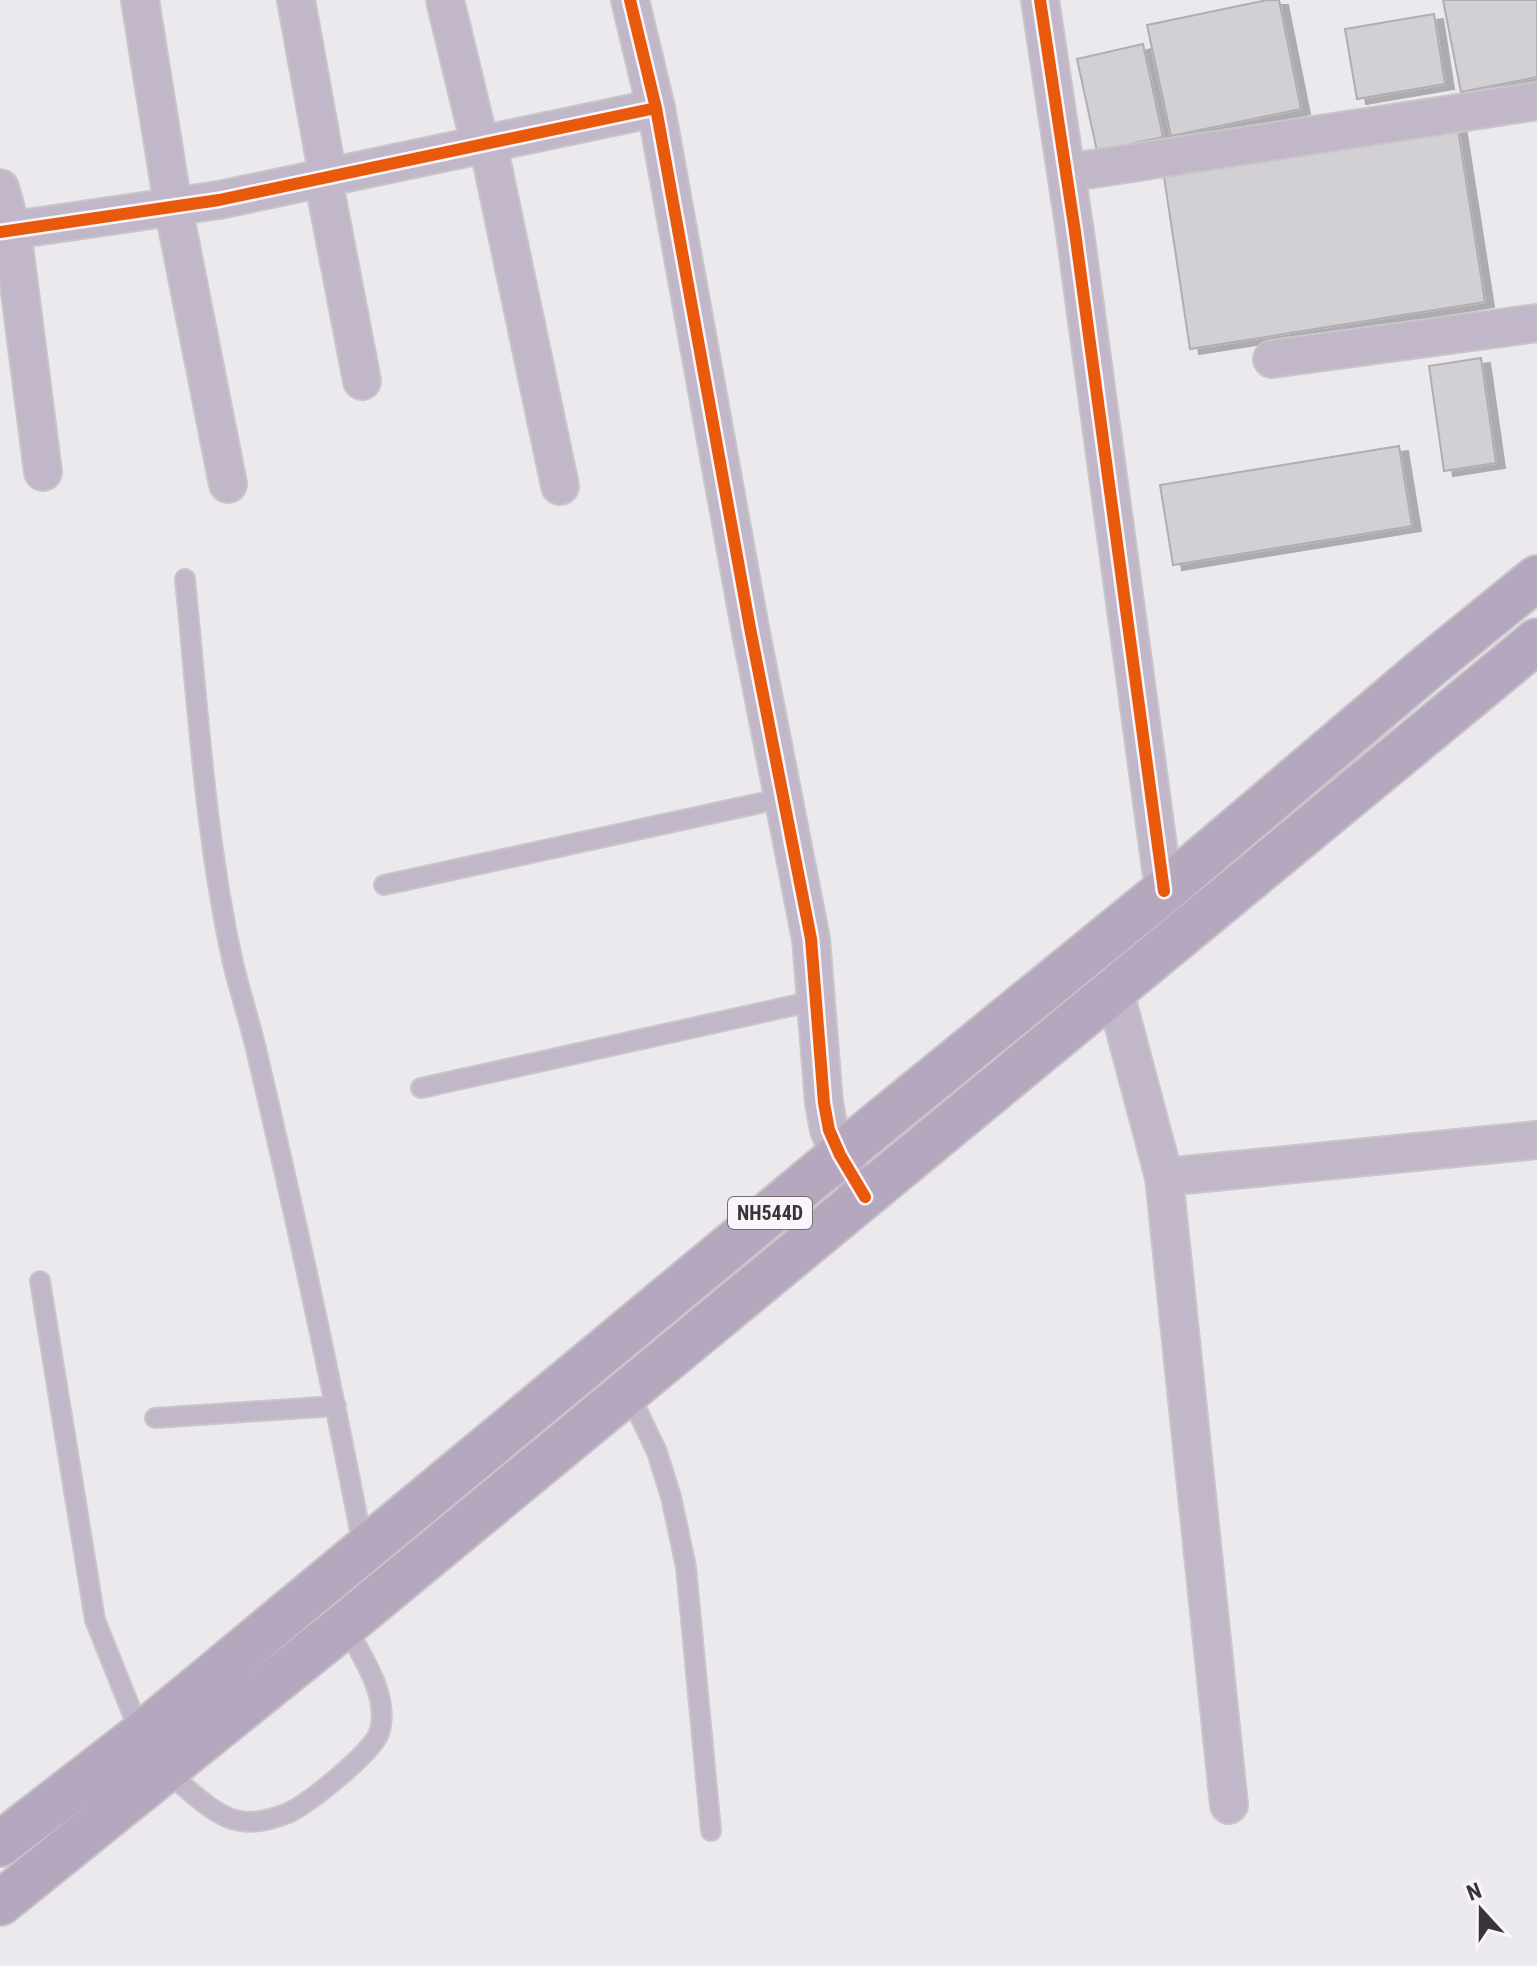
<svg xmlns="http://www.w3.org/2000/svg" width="1537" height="1966" viewBox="0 0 1537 1966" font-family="'Roboto Condensed',sans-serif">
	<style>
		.building { fill: #d2d0d4; stroke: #b0aeb2; stroke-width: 2; filter: url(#shadow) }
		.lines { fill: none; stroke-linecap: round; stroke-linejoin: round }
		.lane-casing { stroke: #c8c6c9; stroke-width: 22 }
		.street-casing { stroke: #c8c6c9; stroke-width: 40 }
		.highway-casing { stroke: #c8c6c9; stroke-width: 48 }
		.lane { stroke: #c1b7c8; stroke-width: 18 }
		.street { stroke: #c1b7c8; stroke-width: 36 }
		.highway { stroke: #b5a8be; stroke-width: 44 }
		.cycleway-casing { stroke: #faf5fd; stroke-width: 17 }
		.cycleway { stroke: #e8590c; stroke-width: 12 }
		.labels { text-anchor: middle; stroke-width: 7; stroke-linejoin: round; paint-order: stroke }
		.shield { fill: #faf5fd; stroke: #726f73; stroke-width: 2 }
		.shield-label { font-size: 20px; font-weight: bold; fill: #373538 }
	</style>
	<defs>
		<filter id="shadow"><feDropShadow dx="9" dy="5" stdDeviation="0" flood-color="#0004"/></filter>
	</defs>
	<rect width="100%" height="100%" fill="#ece9ee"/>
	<path class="building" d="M 1267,0 L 1279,0 L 1301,109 L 1171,136 L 1147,25 Z
		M 1443,0 L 1537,0 L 1537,77 L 1461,92 Z
		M 1434,14 L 1445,84 L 1357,99 L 1345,29 Z
		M 1143,44 L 1163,137 L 1097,151 L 1077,59 Z
		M 1457,123 L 1485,302 L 1190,349 L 1163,170 Z
		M 1481,358 L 1496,463 L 1444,471 L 1429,366 Z
		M 1399,446 L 1412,526 L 1173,565 L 1160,485 Z"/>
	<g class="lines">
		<defs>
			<path id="lane" d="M 185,579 C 198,707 205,837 233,963 C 241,996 252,1029 259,1062 C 297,1223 332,1384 363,1547
				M 384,885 L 783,798
				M 421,1088 L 818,1000
				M 40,1281 L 95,1620 L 141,1735
				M 628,1391 L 657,1452 L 671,1497 L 686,1567 L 711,1831
				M 155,1418 L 336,1406
				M 165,1770 C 184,1785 215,1818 240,1821 C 256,1824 273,1819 288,1813 C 308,1804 372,1753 379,1733 C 391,1697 361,1655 345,1625"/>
			<path id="street" d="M 140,0 L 173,206 L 228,484
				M 296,0 L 328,177
				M 445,0 L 480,145
				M 630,0 L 656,108 L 750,628 L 811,939 L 824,1103 L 829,1130 L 840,1155 L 865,1197
				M 1040,0 L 1075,232 L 1164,891
				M 488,144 L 560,486
				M 1066,173 L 1537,101
				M 323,178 L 362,381
				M 0,188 L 12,230 L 43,472
				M 0,232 L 219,200 L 656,108
				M 1272,359 L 1537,323
				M 1114,989 L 1164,1177 L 1537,1140
				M 1164,1177 L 1229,1805"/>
			<path id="highway" d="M 0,1844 L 141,1735 L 840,1155 L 1164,891 L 1430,665 L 1537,578
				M 0,1903 L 345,1625 L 1537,641"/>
		</defs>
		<use href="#lane" class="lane-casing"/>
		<use href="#street" class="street-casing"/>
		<use href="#highway" class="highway-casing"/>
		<use href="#lane" class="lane"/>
		<use href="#street" class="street"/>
		<use href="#highway" class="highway"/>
		<defs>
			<path id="cycleway" d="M 630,0 L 656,108 L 750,628 L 811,939 L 824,1103 L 829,1130 L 840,1155 L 865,1197
				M 1040,0 L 1075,232 L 1164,891
				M 0,232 L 219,200 L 656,108"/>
		</defs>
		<use href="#cycleway" class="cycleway-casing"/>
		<use href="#cycleway" class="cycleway"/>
	</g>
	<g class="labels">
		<rect class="shield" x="728" y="1197" width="84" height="32" rx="6"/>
		<g class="shield-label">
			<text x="770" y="1220">NH544D</text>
		</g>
	</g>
	<g transform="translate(1481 1910) rotate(339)" stroke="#faf5fd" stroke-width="6" paint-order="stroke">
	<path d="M0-6L14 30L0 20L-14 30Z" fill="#373538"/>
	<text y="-12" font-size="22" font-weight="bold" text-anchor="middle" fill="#373538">N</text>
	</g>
</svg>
